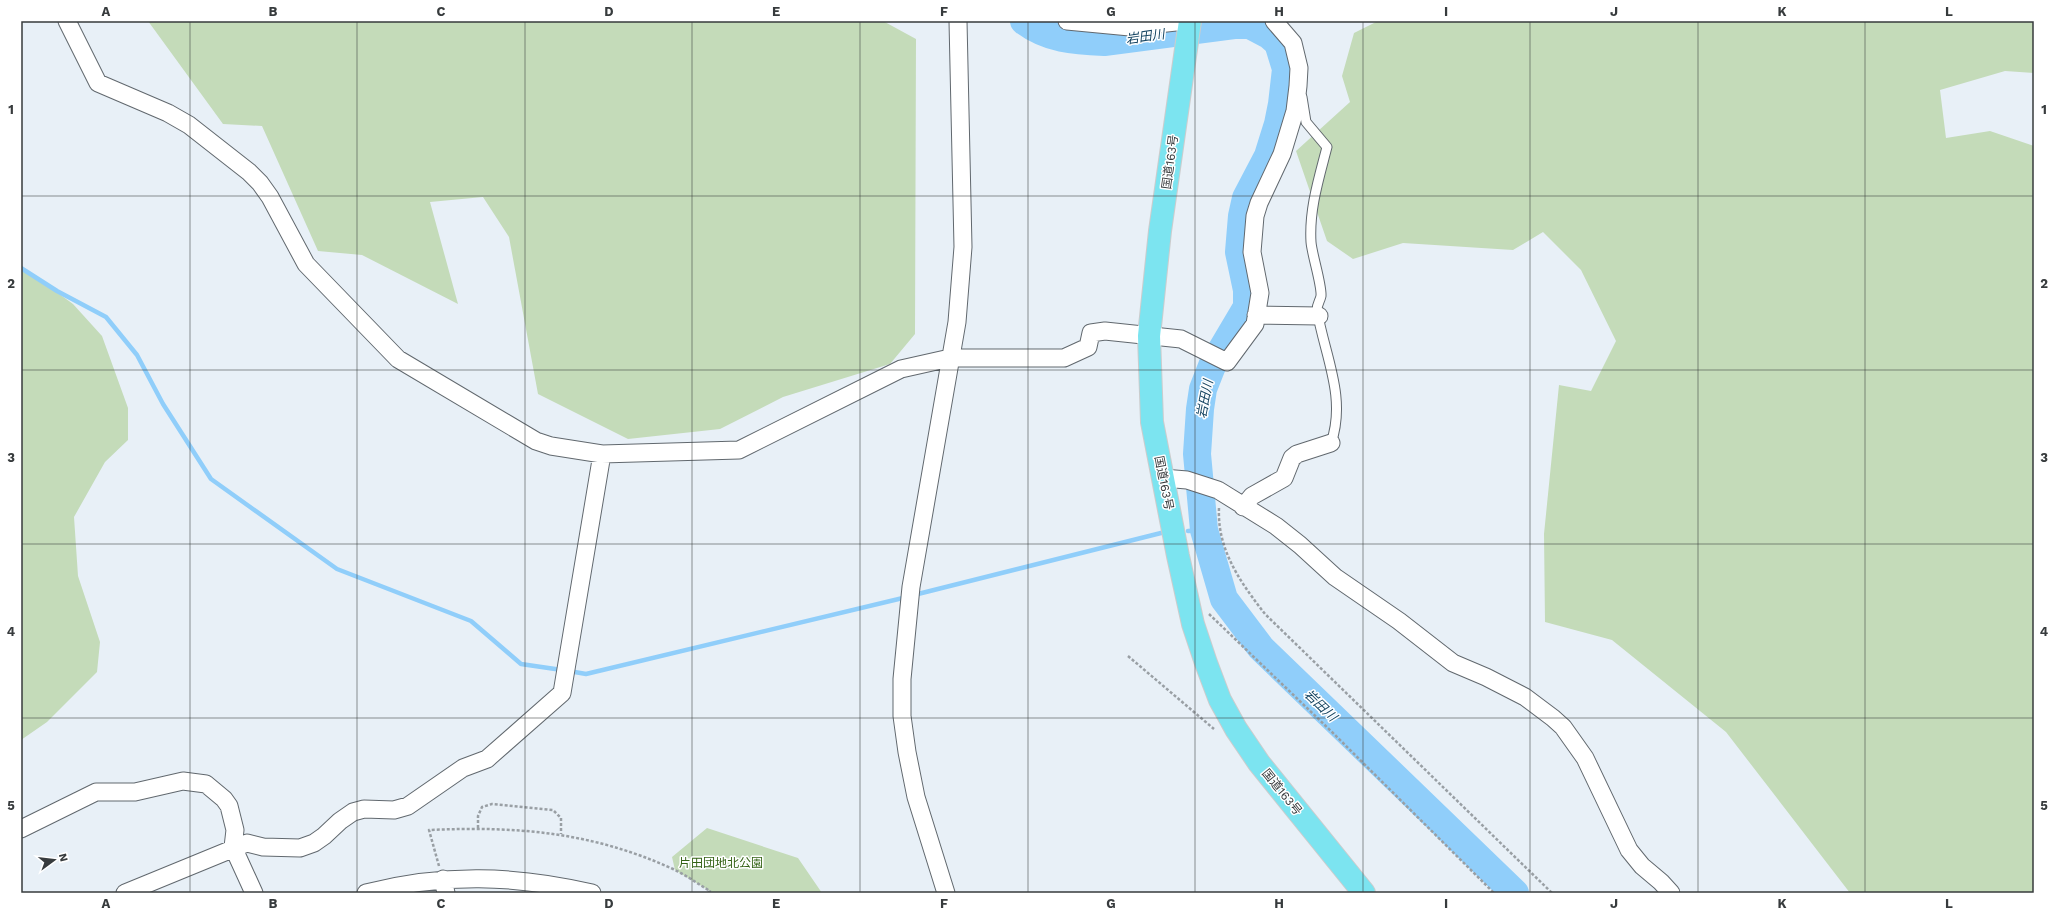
<svg xmlns="http://www.w3.org/2000/svg" width="2055" height="914" viewBox="0 0 2055 914" font-family="'Work Sans','Noto Sans JP',sans-serif">
	<style>
		.green { fill: #c4dbb9 }
		.lines { fill: none; stroke-linecap: round; stroke-linejoin: round }
		.stream { stroke: #90cefa; stroke-width: 4.5 }
		.river { stroke: #90cefa; stroke-width: 28 }
		.service-casing { stroke: #61686e; stroke-width: 11 }
		.minor-casing { stroke: #61686e; stroke-width: 19 }
		.trunk-casing { stroke: #cbcccd; stroke-width: 24 }
		.path { stroke: #999fa4; stroke-width: 2.5; stroke-dasharray: 3 2; stroke-linecap: butt }
		.service { stroke: #fff; stroke-width: 9 }
		.minor { stroke: #fff; stroke-width: 17 }
		.trunk { stroke: #7ce4f0; stroke-width: 22 }
		.grid { fill: none; stroke: #373b3d; stroke-width: 1; stroke-opacity: 0.55 }
		.labels { text-anchor: middle; stroke-width: 3; stroke-linejoin: round; paint-order: stroke }
		.street-label { font-size: 12px; fill: #373b3d; stroke: #fff }
		.park-label { font-size: 12px; fill: #336214; stroke: #fff }
		.water-label { font-size: 13px; font-style: italic; fill: #174663; stroke: #fff }
		.neatline { fill: none; stroke: #373b3d; stroke-width: 1.5 }
		.grid-label { font-size: 13px; text-anchor: middle; font-weight: bold; fill: #373b3d }
	</style>
	<rect width="100%" height="100%" fill="#e8f0f7"/>
	<path class="green" d="M 148,21 L 883,21 L 916,39 L 915,334 L 890,364 L 783,397 L 720,429 L 628,439 L 538,394 L 509,237 L 483,197 L 430,202 L 458,304 L 362,255 L 318,251 L 262,126 L 223,124 Z
		M 1378,21 L 2034,21 L 2034,73 L 2005,71 L 1940,90 L 1946,138 L 1990,131 L 2034,146 L 2034,893 L 1850,893 L 1726,732 L 1612,640 L 1545,622 L 1544,534 L 1559,385 L 1591,391 L 1616,341 L 1581,270 L 1543,232 L 1513,250 L 1403,243 L 1353,259 L 1327,241 L 1296,151 L 1350,102 L 1342,76 L 1354,33 Z
		M 21,266 L 73,304 L 102,336 L 128,408 L 128,440 L 105,462 L 74,517 L 78,576 L 100,642 L 97,672 L 47,722 L 21,740 Z
		M 707,828 L 798,858 L 822,893 L 708,893 L 710,891 L 675,870 L 672,857 Z"/>
	<g class="lines">
		<path class="stream" d="M 21,268 L 57,291 L 106,317 L 137,355 L 163,404 L 211,479 L 337,569 L 471,621 L 521,664 L 562,670
			M 1188,531 L 1204,530
			M 914,595 L 1165,532
			M 569,671 L 586,674 L 907,597"/>
		<path class="river" d="M 1024,21 C 1048,39 1074,41 1104,42 L 1234,25 L 1250,25 L 1269,35 L 1278,43 L 1286,69 L 1282,104 L 1278,124 L 1268,156 L 1246,198 L 1242,216 L 1239,252 L 1247,290 L 1247,307 L 1212,366 L 1203,389 L 1200,409 L 1197,454 L 1204,530 L 1224,599 L 1261,648 L 1515,893"/>
		<defs>
			<path id="service" d="M 1302,97 L 1306,122 L 1327,147 C 1319,178 1309,209 1311,242 C 1312,255 1322,285 1321,296 C 1320,301 1317,304 1317,310 C 1324,354 1347,397 1331,443"/>
			<path id="minor" d="M 67,21 L 98,83 L 168,113 L 189,125 L 249,172 L 260,183 L 270,197 L 306,264 L 398,359 L 536,441 L 551,446 L 602,454 L 739,450 L 901,369 L 950,358 L 1064,358 L 1088,347 L 1091,333 L 1105,331 L 1181,339 L 1227,362 L 1255,324 L 1260,293 L 1252,252 L 1255,216 L 1259,203 L 1282,154 L 1295,111 L 1298,86 L 1299,68 L 1293,43 L 1274,21
				M 1067,21 L 1130,27 L 1185,21
				M 1256,315 L 1319,316
				M 1163,478 L 1187,480 L 1218,490 L 1276,526 L 1300,545 L 1335,577 L 1399,621 L 1453,663 L 1486,677 L 1525,697 L 1553,718 L 1563,727 L 1585,758 L 1629,850 L 1642,866 L 1661,882 L 1671,893
				M 1243,507 L 1252,496 L 1284,478 L 1292,458 L 1297,454 L 1331,443
				M 21,829 L 96,792 L 135,792 L 183,781 L 206,784 L 224,799 L 229,806 L 235,830 L 233,847 L 254,893
				M 443,879 L 446,893
				M 125,893 L 247,843 L 263,847 L 300,848 L 314,843 L 324,836 L 340,821 L 353,812 L 364,809 L 394,810 L 408,806 L 463,768 L 487,759 L 562,693 L 602,454
				M 366,893 C 443,873 515,875 592,893
				M 946,893 L 916,797 L 907,752 L 902,716 L 902,679 L 911,587 L 957,322 L 963,247 L 958,21"/>
			<path id="trunk" d="M 1190,21 L 1160,231 L 1149,336 L 1152,422 L 1178,556 L 1193,624 L 1206,663 L 1220,700 L 1236,729 L 1259,763 L 1364,893"/>
		</defs>
		<use href="#service" class="service-casing"/>
		<use href="#minor" class="minor-casing"/>
		<use href="#trunk" class="trunk-casing"/>
		<path class="path" d="M 1219,508 C 1217,550 1241,583 1265,614 L 1552,893
			M 1209,614 L 1331,731 L 1494,893
			M 1128,656 L 1214,729
			M 478,828 L 478,816 L 482,807 L 492,804 L 553,810 L 561,818 L 561,834
			M 439,866 L 429,830 C 517,826 592,832 673,869 C 686,875 698,884 710,891 L 708,893"/>
		<use href="#service" class="service"/>
		<use href="#minor" class="minor"/>
		<use href="#trunk" class="trunk"/>
	</g>
	<path class="grid" d="M 190,21 L 190,893M 357,21 L 357,893M 525,21 L 525,893M 692,21 L 692,893M 860,21 L 860,893M 1028,21 L 1028,893M 1195,21 L 1195,893M 1363,21 L 1363,893M 1530,21 L 1530,893M 1698,21 L 1698,893M 1865,21 L 1865,893M 21,196 L 2034,196M 21,370 L 2034,370M 21,544 L 2034,544M 21,718 L 2034,718"/>
	<g class="labels">
		<g class="street-label">
			<text transform="translate(1170 162) rotate(-82)" y="4">国道163号</text>
			<text transform="translate(1164 483) rotate(79)" y="4">国道163号</text>
			<text transform="translate(1282 792) rotate(51)" y="4">国道163号</text>
		</g>
		<g class="park-label">
			<text x="721" y="867">片田団地北公園</text>
		</g>
		<g class="water-label">
			<text transform="translate(1145 36) rotate(-8)" y="5">岩田川</text>
			<text transform="translate(1204 399) rotate(-79)" y="5">岩田川</text>
			<text transform="translate(1321 705) rotate(44)" y="5">岩田川</text>
		</g>
	</g>
	<rect width="2055" height="914" fill="none" stroke="#ffffff" stroke-width="44"/>
	<g transform="translate(54 860) rotate(75)" stroke="#ffffff" stroke-width="3" paint-order="stroke">
	<path d="M0-3L7 15L0 10L-7 15Z" fill="#373b3d"/>
	<text y="-6" font-size="11" font-weight="bold" text-anchor="middle" fill="#373b3d">N</text>
	</g>
	<rect x="22" y="22" width="2011" height="870" class="neatline"/>
	<g class="grid-label">
		<text x="106" y="16">A</text>
		<text x="273" y="16">B</text>
		<text x="441" y="16">C</text>
		<text x="609" y="16">D</text>
		<text x="776" y="16">E</text>
		<text x="944" y="16">F</text>
		<text x="1111" y="16">G</text>
		<text x="1279" y="16">H</text>
		<text x="1446" y="16">I</text>
		<text x="1614" y="16">J</text>
		<text x="1782" y="16">K</text>
		<text x="1949" y="16">L</text>
		<text x="11" y="114">1</text>
		<text x="2044" y="114">1</text>
		<text x="11" y="288">2</text>
		<text x="2044" y="288">2</text>
		<text x="11" y="462">3</text>
		<text x="2044" y="462">3</text>
		<text x="11" y="636">4</text>
		<text x="2044" y="636">4</text>
		<text x="11" y="810">5</text>
		<text x="2044" y="810">5</text>
		<text x="106" y="908">A</text>
		<text x="273" y="908">B</text>
		<text x="441" y="908">C</text>
		<text x="609" y="908">D</text>
		<text x="776" y="908">E</text>
		<text x="944" y="908">F</text>
		<text x="1111" y="908">G</text>
		<text x="1279" y="908">H</text>
		<text x="1446" y="908">I</text>
		<text x="1614" y="908">J</text>
		<text x="1782" y="908">K</text>
		<text x="1949" y="908">L</text>
	</g>
</svg>
